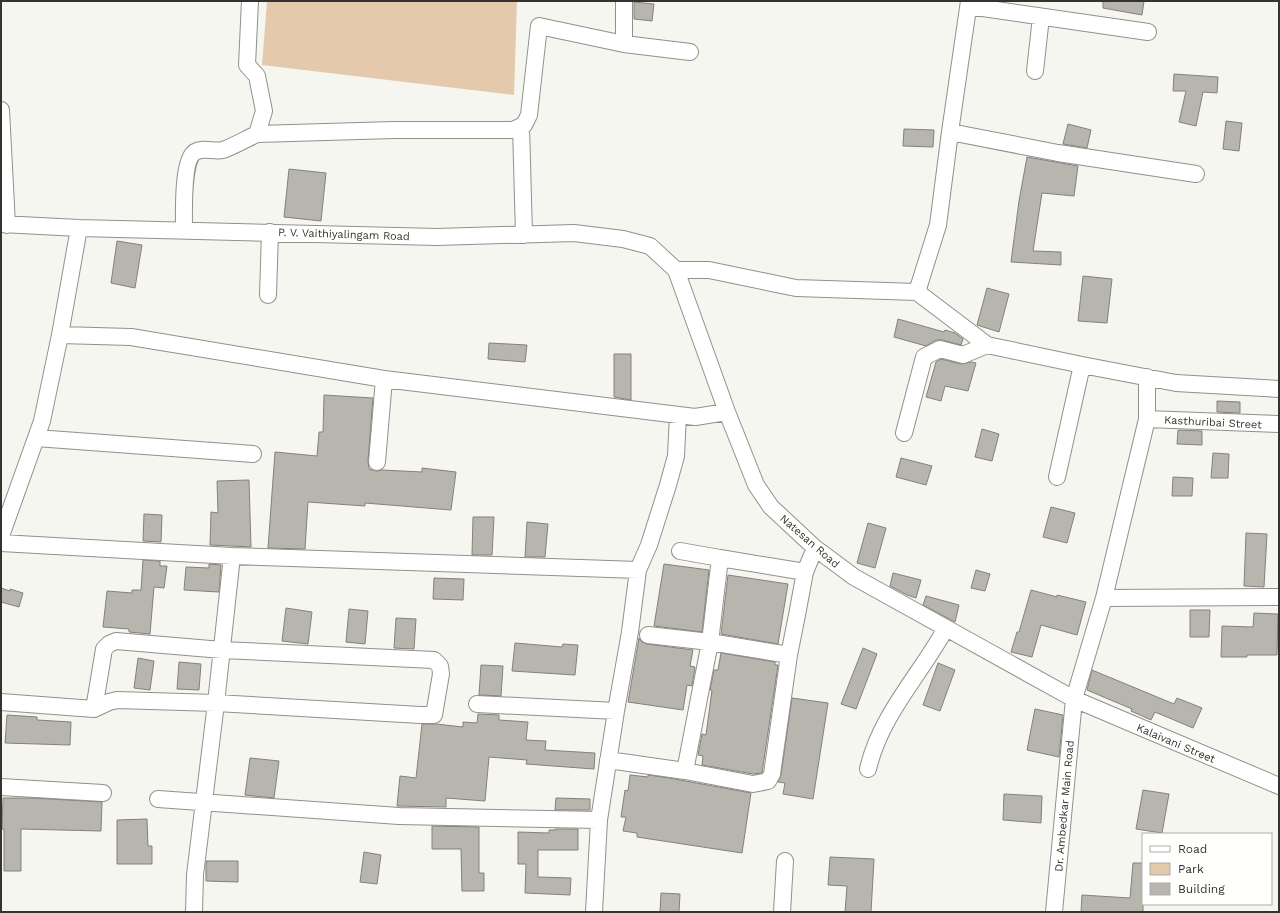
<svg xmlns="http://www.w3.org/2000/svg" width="1280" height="913" viewBox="0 0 1280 913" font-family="'Work Sans',sans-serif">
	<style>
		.green { fill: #e5c9ad }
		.building { fill: #b7b5ae; stroke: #83817b }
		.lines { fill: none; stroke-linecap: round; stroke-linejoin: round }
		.minor-casing { stroke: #90918b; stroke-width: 18 }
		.minor { stroke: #fff; stroke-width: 16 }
		.labels { text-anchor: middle; stroke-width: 3; stroke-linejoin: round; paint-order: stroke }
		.street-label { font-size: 11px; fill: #333330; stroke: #fffffe }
	</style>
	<rect width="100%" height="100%" fill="#f5f6ef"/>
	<path class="green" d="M 267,1 L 517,1 L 514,95 L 262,65 Z"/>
	<path class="building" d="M 1103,1 L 1144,1 L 1142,15 L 1103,8 Z
		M 634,2 L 654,4 L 652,21 L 634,19 Z
		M 1174,74 L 1218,77 L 1217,93 L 1203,92 L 1196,126 L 1179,122 L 1186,91 L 1173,91 Z
		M 1226,121 L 1242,123 L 1239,151 L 1223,149 Z
		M 1068,124 L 1091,130 L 1087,148 L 1063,144 Z
		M 904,129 L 934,130 L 933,147 L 903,146 Z
		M 1027,157 L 1078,166 L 1074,196 L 1042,193 L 1033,251 L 1061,252 L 1061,265 L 1011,262 L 1019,201 Z
		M 289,169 L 326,173 L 321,221 L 284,217 Z
		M 117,241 L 142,245 L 135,288 L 111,283 Z
		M 1083,276 L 1112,279 L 1107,323 L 1078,321 Z
		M 987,288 L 1009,294 L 999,332 L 977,325 Z
		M 898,319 L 944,332 L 945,330 L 955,333 L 963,339 L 961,345 L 942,340 L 936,340 L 926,346 L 894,337 Z
		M 489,343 L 527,345 L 525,362 L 488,359 Z
		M 614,354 L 631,354 L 631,400 L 614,397 Z
		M 941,359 L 961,364 L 971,362 L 976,363 L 968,391 L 945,386 L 941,401 L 926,397 L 936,362 Z
		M 324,395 L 373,398 L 368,461 L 369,469 L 377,471 L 382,470 L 422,472 L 422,468 L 456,472 L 451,510 L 365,503 L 365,506 L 308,502 L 305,549 L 268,548 L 275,452 L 317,456 L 319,432 L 323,432 Z
		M 1217,401 L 1240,402 L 1240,413 L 1217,412 Z
		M 982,429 L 999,434 L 992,461 L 975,457 Z
		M 1178,430 L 1202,431 L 1202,445 L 1177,444 Z
		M 1213,453 L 1229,454 L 1228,478 L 1211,478 Z
		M 901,458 L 932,466 L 926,485 L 896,477 Z
		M 1173,477 L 1193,478 L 1192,496 L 1172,496 Z
		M 249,480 L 251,547 L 210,545 L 211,512 L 218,513 L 217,481 Z
		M 1051,507 L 1075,513 L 1067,543 L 1043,537 Z
		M 144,514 L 162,515 L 161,542 L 143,541 Z
		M 473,517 L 494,517 L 492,555 L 472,555 Z
		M 527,522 L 548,524 L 545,557 L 525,557 Z
		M 868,523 L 886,528 L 875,568 L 857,563 Z
		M 1246,533 L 1267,534 L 1264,587 L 1244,586 Z
		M 143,560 L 160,561 L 160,566 L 167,566 L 164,588 L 154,587 L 150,634 L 129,632 L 129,629 L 103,627 L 107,591 L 132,593 L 132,590 L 141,590 Z
		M 209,564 L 221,565 L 219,592 L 184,590 L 186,567 L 209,568 Z
		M 664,564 L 709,570 L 702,632 L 654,626 Z
		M 976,570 L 990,574 L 985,591 L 971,588 Z
		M 893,573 L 921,580 L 916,598 L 907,595 L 890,586 Z
		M 728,575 L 788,584 L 778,644 L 721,634 Z
		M 434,578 L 464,579 L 463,600 L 433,599 Z
		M 1,588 L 10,591 L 10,589 L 23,593 L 19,607 L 1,602 Z
		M 1031,590 L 1057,597 L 1057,595 L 1086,602 L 1077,635 L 1041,625 L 1032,657 L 1011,652 L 1017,632 L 1019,632 Z
		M 926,596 L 959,605 L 955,622 L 923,605 Z
		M 286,608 L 312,612 L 308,644 L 282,641 Z
		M 349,609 L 368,611 L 365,644 L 346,642 Z
		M 1190,610 L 1210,610 L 1209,637 L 1190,637 Z
		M 1254,613 L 1278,614 L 1277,655 L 1247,655 L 1247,657 L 1221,657 L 1222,626 L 1253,627 Z
		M 396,618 L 416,619 L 414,649 L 394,648 Z
		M 639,638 L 642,642 L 647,644 L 693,650 L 690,666 L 695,667 L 692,686 L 687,685 L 683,710 L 628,702 Z
		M 515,643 L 562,647 L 563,644 L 578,645 L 575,675 L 512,671 Z
		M 863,648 L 877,654 L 856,709 L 841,704 Z
		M 721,653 L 775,662 L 775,665 L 778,665 L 762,773 L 753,774 L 702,765 L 703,756 L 698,755 L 702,734 L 706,735 L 712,690 L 710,690 L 714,670 L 718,670 Z
		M 138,658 L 154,661 L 150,690 L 134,688 Z
		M 179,662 L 201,664 L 199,690 L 177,689 Z
		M 938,663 L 955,670 L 940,711 L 923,705 Z
		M 481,665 L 503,666 L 501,696 L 479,695 Z
		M 1092,670 L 1174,704 L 1177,698 L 1202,708 L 1193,728 L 1155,712 L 1151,720 L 1131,711 L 1132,709 L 1087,690 Z
		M 792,698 L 828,703 L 813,799 L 783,794 L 785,783 L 778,782 L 781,775 Z
		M 1035,709 L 1063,715 L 1059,757 L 1027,750 Z
		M 478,714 L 499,715 L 499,720 L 528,722 L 526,740 L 546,741 L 545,750 L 595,753 L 594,769 L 526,764 L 527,760 L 489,757 L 485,801 L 446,798 L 446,807 L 397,806 L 400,776 L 416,778 L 422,724 L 436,724 L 463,727 L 463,722 L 477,723 Z
		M 7,715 L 37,717 L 37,720 L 71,722 L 70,745 L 5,743 Z
		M 250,758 L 279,761 L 274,798 L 245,795 Z
		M 630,775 L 648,777 L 648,775 L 669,778 L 751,793 L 742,853 L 637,837 L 637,833 L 623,831 L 626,817 L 621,817 L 625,790 L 628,791 Z
		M 1143,790 L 1169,794 L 1162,833 L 1136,829 Z
		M 1004,794 L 1042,796 L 1041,823 L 1003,820 Z
		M 3,798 L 33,798 L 102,802 L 101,831 L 21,829 L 21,871 L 4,871 L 4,829 L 2,829 Z
		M 556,798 L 590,799 L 590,810 L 555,810 Z
		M 147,819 L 148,846 L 152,846 L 152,864 L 117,864 L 117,820 Z
		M 432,826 L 479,827 L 479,873 L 484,873 L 484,891 L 462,891 L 461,849 L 432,849 Z
		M 555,829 L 578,829 L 578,850 L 538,850 L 538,877 L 571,878 L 570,895 L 525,893 L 526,864 L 518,864 L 518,832 L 549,833 L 549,830 L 555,830 Z
		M 364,852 L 381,855 L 377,884 L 360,882 Z
		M 830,857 L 874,859 L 871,912 L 845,912 L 847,886 L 828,885 Z
		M 206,861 L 238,861 L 238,882 L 206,881 Z
		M 1133,863 L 1143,863 L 1143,912 L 1081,912 L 1082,895 L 1130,898 Z
		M 661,893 L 680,894 L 679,912 L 660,912 Z"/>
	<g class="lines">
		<defs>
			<path id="minor" d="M 624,1 L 624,44 L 690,52
				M 969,6 L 1148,32
				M 1035,71 L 1041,17
				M 1,110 L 7,225
				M 521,126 L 524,235
				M 950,132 L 1058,153 L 1196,174
				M 257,134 L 394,130 L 513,130 L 524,125 L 529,115 L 539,26 L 624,44
				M 1,224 L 79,228 L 437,237 L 574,233 L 623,239 L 650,246 L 676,270 L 727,412 L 756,485 L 771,507 L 815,548 L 854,577 L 1074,699 L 1279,786
				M 184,230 C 184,216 182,159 195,152 C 203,147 214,152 223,150 C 234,146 246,139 257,134 L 264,111 L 257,76 L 247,65 L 250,1
				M 676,270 L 709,270 L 796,288 L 917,292 L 987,345 L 1082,365 L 1176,383 L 1279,389
				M 917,292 L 938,225 L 950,132 L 969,1
				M 268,295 L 270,232
				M 60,335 L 131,337 L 384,379 L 377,462
				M 384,379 L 695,417 L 727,412
				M 1147,419 L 1279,424
				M 904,433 L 924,357 L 940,349 L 963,355 L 987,345
				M 36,438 L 253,454
				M 1057,477 L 1082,365
				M 1,536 L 42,421 L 60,335 L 79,228
				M 1,543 L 232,556 L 638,570
				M 680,551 L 720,558
				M 1104,598 L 1279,597
				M 648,635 L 710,642 L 720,558 L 805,572
				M 1,702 L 94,709 L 109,702 L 117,700 L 216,703 L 420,715 L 434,715 L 441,674 L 440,666 L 434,660 L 222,650 L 116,641 L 109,644 L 104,649 L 94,709
				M 477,704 L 616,711
				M 608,760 L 685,771 L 753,784 L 768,781 L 772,774 L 789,655 L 797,615 L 805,572 L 815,548
				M 868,769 C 880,716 920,675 946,628
				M 685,771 L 710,642 L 789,655
				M 1,787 L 103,793
				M 158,799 L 399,816 L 599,820
				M 194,912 L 195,875 L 216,703 L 232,556
				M 594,912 L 599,820 L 616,711 L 630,632 L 638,570 L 649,545 L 668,485 L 676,456 L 678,415
				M 782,912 L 785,861
				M 1054,912 L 1074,699 L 1104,598 L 1147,419 L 1147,377"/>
		</defs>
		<use href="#minor" class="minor-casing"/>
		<use href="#minor" class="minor"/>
	</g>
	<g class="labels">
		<g class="street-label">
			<text transform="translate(344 234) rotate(2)" y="4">P. V. Vaithiyalingam Road</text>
			<text transform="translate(1213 422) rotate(3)" y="4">Kasthuribai Street</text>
			<text transform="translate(810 541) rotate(41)" y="4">Natesan Road</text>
			<text transform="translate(1176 743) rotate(23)" y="4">Kalaivani Street</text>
			<text transform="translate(1064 806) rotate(-85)" y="4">Dr. Ambedkar Main Road</text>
		</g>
	</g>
	<rect width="1280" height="913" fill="none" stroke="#333330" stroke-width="4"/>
	<rect x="1142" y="833" width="130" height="72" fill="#fffffe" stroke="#adadac"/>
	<rect x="1150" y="846" width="20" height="6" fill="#ffffff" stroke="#adadac"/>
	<text x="1178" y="853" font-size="12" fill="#333330">Road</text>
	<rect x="1150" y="863" width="20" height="12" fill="#e5c9ad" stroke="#adadac"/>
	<text x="1178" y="873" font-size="12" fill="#333330">Park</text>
	<rect x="1150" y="883" width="20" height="12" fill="#b7b5ae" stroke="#adadac"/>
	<text x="1178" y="893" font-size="12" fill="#333330">Building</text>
</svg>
